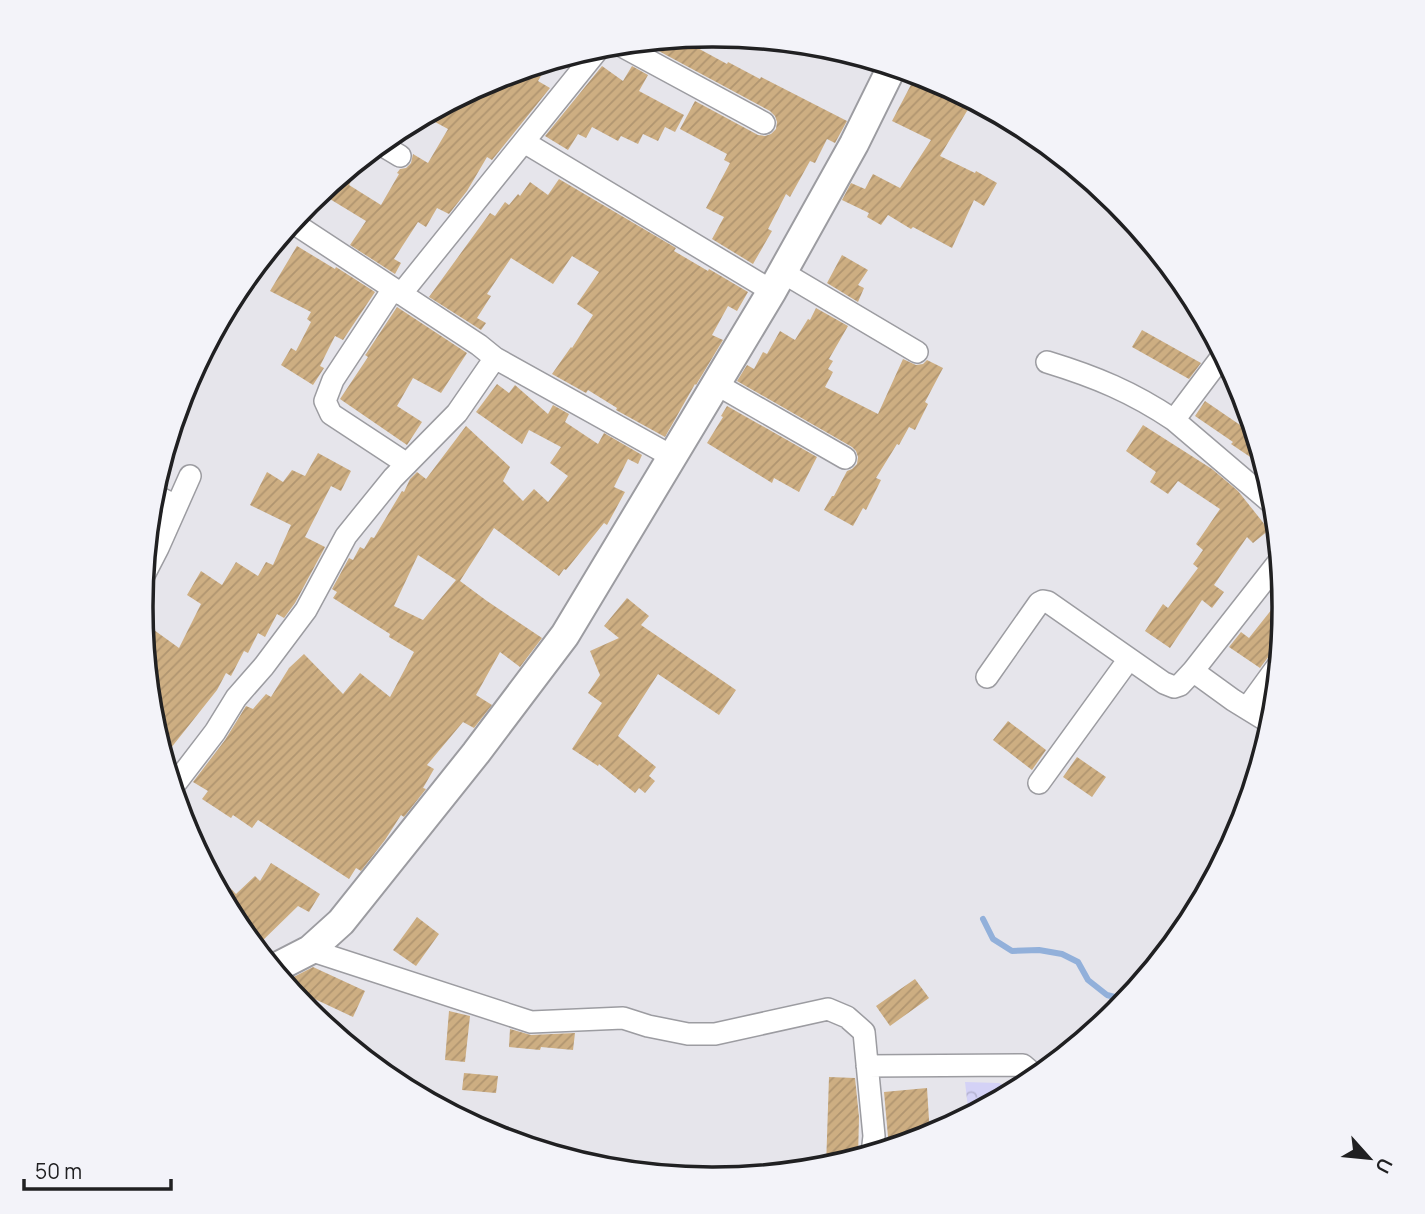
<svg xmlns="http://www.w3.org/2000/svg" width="1425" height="1214" viewBox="0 0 1425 1214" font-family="Manrope,sans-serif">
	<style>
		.forest { fill: url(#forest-crowns) }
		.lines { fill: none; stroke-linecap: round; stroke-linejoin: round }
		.stream { stroke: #92b0da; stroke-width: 6 }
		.building { fill: url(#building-hatch); fill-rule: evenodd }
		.street-casing { stroke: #9c9ca1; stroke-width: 24 }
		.secondary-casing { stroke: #9c9ca1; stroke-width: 32 }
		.street { stroke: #fff; stroke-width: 21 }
		.secondary { stroke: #fff; stroke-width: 28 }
		.rim { fill: none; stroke: #202022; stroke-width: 3.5 }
	</style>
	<defs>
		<pattern id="forest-crowns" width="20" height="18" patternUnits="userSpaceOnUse" patternTransform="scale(1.75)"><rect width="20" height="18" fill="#d4d2f6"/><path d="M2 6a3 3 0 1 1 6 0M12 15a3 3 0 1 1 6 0" fill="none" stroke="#b6b4d3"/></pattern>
		<pattern id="building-hatch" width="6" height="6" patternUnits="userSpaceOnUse" patternTransform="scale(1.75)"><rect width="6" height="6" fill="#cdae82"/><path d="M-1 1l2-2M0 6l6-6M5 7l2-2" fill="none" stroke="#b09570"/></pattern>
	</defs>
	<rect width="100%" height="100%" fill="#e6e5eb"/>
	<path class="forest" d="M 965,1082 L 999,1083 L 1015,1091 L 969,1116 Z"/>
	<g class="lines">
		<path class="stream" d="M 983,919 L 993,939 L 1012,951 L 1039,950 L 1062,954 L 1078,962 L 1088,980 L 1107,995 L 1126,1000"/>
	</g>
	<path class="building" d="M 697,37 L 692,45 L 727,64 L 728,62 L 760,79 L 761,77 L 847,121 L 835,143 L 827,139 L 815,163 L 810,161 L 790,197 L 786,194 L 768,229 L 772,231 L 753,264 L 712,239 L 724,217 L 706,208 L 730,163 L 724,160 L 727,154 L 680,129 L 695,101 L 758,135 L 765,136 L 771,134 L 776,129 L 777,122 L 775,116 L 770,111 L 642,42 Z
		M 549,62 L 538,81 L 550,88 L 492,160 L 487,157 L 467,191 L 449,214 L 437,208 L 426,227 L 418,222 L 394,259 L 401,263 L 395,274 L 350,245 L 366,221 L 320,193 L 364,157 L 365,157 L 349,185 L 381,205 L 399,174 L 397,173 L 400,169 L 406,168 L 411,163 L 413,154 L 428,163 L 448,129 L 424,116 L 494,78 Z
		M 602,66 L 623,81 L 632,66 L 648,75 L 639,91 L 684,115 L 675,132 L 665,127 L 658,141 L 643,134 L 638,144 L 621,136 L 618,141 L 592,127 L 586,138 L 578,134 L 568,150 L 545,136 Z
		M 921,75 L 932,79 L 973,101 L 940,156 L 975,173 L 976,171 L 997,183 L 984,206 L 974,200 L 952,248 L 913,227 L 911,229 L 888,215 L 881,225 L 867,217 L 869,213 L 842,200 L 851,183 L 865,189 L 873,174 L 900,188 L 931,140 L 892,121 L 914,79 L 918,81 Z
		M 559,179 L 676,248 L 674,251 L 708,271 L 709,269 L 748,292 L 737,311 L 728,306 L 712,335 L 723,340 L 696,385 L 695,384 L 665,437 L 616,410 L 617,408 L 588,390 L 586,393 L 552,374 L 571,347 L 572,348 L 593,315 L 577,304 L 599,272 L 572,256 L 553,284 L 511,258 L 487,294 L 491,296 L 477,318 L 486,323 L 481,330 L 429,297 L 490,213 L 495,216 L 505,202 L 509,205 L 518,194 L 520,196 L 530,182 L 548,195 Z
		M 297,246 L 335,269 L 336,267 L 375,292 L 343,340 L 335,336 L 320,366 L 324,368 L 313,385 L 281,365 L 291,348 L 296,351 L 311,322 L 307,319 L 311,312 L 270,291 Z
		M 842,255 L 868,270 L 858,285 L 864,288 L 858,302 L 827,283 Z
		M 397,307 L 467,353 L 441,393 L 413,378 L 397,406 L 422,422 L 407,445 L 340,399 L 368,357 L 365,355 L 366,354 Z
		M 816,308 L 848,326 L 829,359 L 833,361 L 828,369 L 833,372 L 825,387 L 878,414 L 903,359 L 916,365 L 923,364 L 927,360 L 943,368 L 925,402 L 928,404 L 915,430 L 909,427 L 899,445 L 897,444 L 876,478 L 881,480 L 866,510 L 863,508 L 853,526 L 824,510 L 832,496 L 834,496 L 847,471 L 852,469 L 857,464 L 858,457 L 856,451 L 852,447 L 737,381 L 747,365 L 754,369 L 763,352 L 767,354 L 780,331 L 795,340 L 808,319 L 810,320 Z
		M 1142,330 L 1201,363 L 1189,379 L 1132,347 Z
		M 497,384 L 509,393 L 515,385 L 548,414 L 553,405 L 569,414 L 565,422 L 598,444 L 604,433 L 642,455 L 638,464 L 628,459 L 614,487 L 625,492 L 607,525 L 604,523 L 566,570 L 564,569 L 559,576 L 494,528 L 460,581 L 487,601 L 542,638 L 520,667 L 500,652 L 476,695 L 492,705 L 474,728 L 463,722 L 427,765 L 434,769 L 423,788 L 426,789 L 404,817 L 401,815 L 385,840 L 361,871 L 356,868 L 349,879 L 258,820 L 252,828 L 233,815 L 231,818 L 202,799 L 208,791 L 193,782 L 225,740 L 246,706 L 253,709 L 266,694 L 271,697 L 289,668 L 304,654 L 343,694 L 360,673 L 390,697 L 414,652 L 389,637 L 390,634 L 333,598 L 337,592 L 332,589 L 349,558 L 353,560 L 360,547 L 364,549 L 371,537 L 374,538 L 402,491 L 404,492 L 410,479 L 417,472 L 426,479 L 466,426 L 510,467 L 503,481 L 523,501 L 534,489 L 548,502 L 568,476 L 550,463 L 561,447 L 529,430 L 522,444 L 476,412 ZM 418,555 L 456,580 L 423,620 L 394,606 Z
		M 1205,401 L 1243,427 L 1250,416 L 1265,467 L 1231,444 L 1233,442 L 1195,416 Z
		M 727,406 L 817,457 L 799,492 L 774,478 L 772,483 L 707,443 L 723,417 L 721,416 Z
		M 1143,425 L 1212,469 L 1238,491 L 1269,530 L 1253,543 L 1247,537 L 1214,585 L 1224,592 L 1212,608 L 1202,600 L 1170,648 L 1145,631 L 1163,604 L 1168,608 L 1198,568 L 1193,564 L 1203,550 L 1196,544 L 1220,509 L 1178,481 L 1168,494 L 1150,482 L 1156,472 L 1126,451 Z
		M 318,453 L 351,471 L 341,491 L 331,486 L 305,537 L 325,547 L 295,603 L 284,618 L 277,614 L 265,637 L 258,633 L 248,653 L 244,651 L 231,676 L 226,673 L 217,690 L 163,758 L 151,718 L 151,709 L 158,700 L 149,694 L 144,642 L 154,630 L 179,648 L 201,604 L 187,595 L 201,571 L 222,585 L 236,562 L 258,576 L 266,562 L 273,565 L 291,525 L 250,505 L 267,472 L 283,482 L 292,470 L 305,476 Z
		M 1283,595 L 1284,607 L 1281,640 L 1260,668 L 1229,647 L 1241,632 L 1249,638 Z
		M 627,598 L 649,616 L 641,625 L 736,690 L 719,715 L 658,674 L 618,736 L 656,767 L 649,776 L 655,781 L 645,793 L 639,788 L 635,793 L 599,764 L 598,766 L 572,749 L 602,703 L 588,693 L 600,675 L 590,651 L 619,638 L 604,626 Z
		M 1008,721 L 1046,750 L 1032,770 L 993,740 Z
		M 1077,757 L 1106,777 L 1092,797 L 1063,777 Z
		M 271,863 L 320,894 L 309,912 L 298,906 L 256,947 L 237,924 L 209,873 L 213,870 L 236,894 L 255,876 L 260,881 Z
		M 417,917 L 439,934 L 416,966 L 393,950 Z
		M 313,967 L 365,991 L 353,1017 L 287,986 L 284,982 Z
		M 915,979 L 929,998 L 890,1026 L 876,1006 Z
		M 449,1011 L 470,1016 L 465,1062 L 445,1060 Z
		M 510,1029 L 531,1035 L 575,1033 L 573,1050 L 541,1047 L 540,1050 L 509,1047 Z
		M 464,1073 L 498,1076 L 496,1093 L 462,1090 Z
		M 829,1077 L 855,1078 L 859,1117 L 858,1158 L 826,1167 Z
		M 927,1088 L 930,1136 L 889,1148 L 884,1092 Z"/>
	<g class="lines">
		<defs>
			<path id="street" d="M 618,44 L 764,123
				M 524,142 L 772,291
				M 380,144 L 400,156
				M 292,222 L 479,345 L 495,358 L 673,457
				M 782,272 L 917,352
				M 393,289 L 333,380 L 325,401 L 331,414 L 407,464
				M 401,294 L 601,46
				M 1047,362 C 1096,377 1132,392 1174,420 L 1275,506
				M 716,384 L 845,458
				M 1174,420 L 1223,355
				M 152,494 L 176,506
				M 158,548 L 190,476
				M 143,577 L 158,548 L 147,541
				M 1193,671 L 1233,700 L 1272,724
				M 987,677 L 1039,603 L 1043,601 L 1048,602 L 1164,683 L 1174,687 L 1180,685 L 1193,671 L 1280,560
				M 1247,708 L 1279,664
				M 1039,783 L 1129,659
				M 172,788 L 215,732 L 236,698 L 264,666 L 306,610 L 346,536 L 393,478 L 457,413 L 495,358
				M 310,950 L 531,1022 L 623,1018 L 648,1026 L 688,1034 L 715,1034 L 828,1009 L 847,1017 L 864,1032 L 874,1136 L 872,1154
				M 867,1066 L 1023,1065 L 1037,1077"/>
			<path id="secondary" d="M 273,969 L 310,950 L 341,922 L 476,753 L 565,635 L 772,291 L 854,144 L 892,67"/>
		</defs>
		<use href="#street" class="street-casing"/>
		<use href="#secondary" class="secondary-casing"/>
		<use href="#street" class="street"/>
		<use href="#secondary" class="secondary"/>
	</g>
	<path d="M0 0H1425V1214H0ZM712 47H713A559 559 0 0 1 1272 606V608A559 559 0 0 1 713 1167H712A559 559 0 0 1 153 608V606A559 559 0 0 1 712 47Z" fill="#f3f3f9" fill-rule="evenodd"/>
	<path class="rim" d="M712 47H713A559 559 0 0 1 1272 606V608A559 559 0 0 1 713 1167H712A559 559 0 0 1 153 608V606A559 559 0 0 1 712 47Z"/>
	<g transform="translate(1369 1158) rotate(117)" stroke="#f3f3f9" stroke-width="5" paint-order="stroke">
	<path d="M0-5L12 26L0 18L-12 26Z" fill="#202022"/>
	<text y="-10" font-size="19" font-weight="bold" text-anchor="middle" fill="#202022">U</text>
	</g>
	<path d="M24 1179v10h147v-10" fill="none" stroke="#202022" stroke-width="3.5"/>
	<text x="35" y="1179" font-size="21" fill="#202022" stroke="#f3f3f9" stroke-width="5" paint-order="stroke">50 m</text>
</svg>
